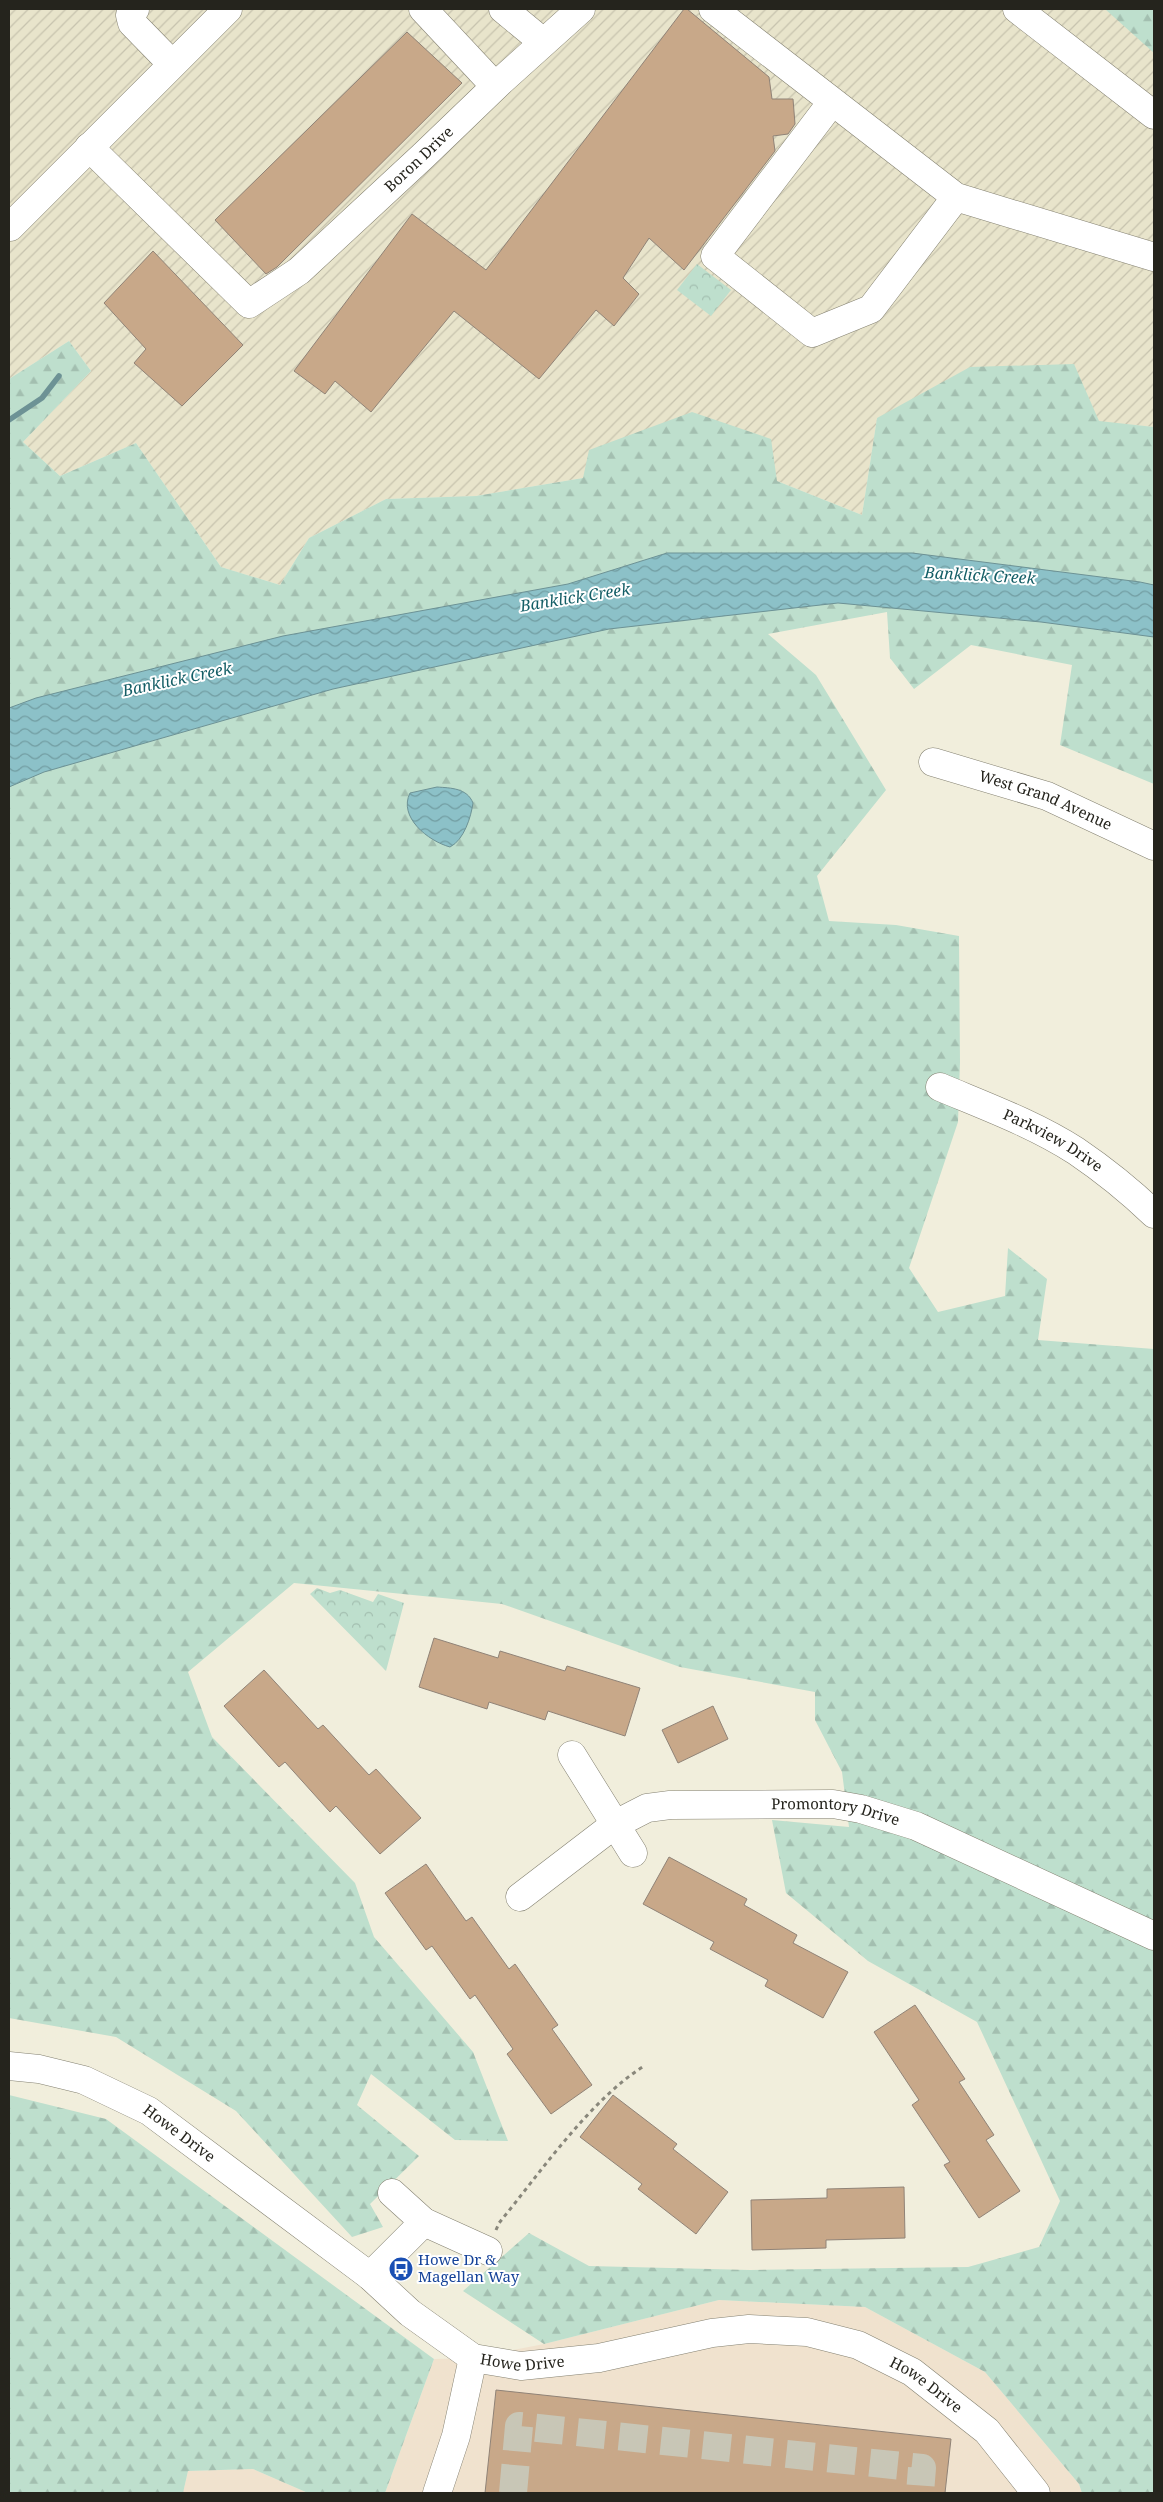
<svg xmlns="http://www.w3.org/2000/svg" width="1163" height="2502" viewBox="0 0 1163 2502" font-family="'Noto Serif',serif">
	<style>
		.commercial { fill: #f0e2ce }
		.industrial { fill: url(#industrial-furrows) }
		.forest { fill: url(#forest-firs) }
		.park { fill: url(#park-crowns) }
		.water { fill: url(#water-waves); stroke: #6d9295 }
		.lines { fill: none; stroke-linecap: round; stroke-linejoin: round }
		.stream { stroke: #6d9295; stroke-width: 5.5 }
		.building { fill: #c8a889; stroke: #908377 }
		.minor-tunnel { stroke: #c8c6b6; stroke-width: 28; stroke-dasharray: 28 14; stroke-linecap: butt }
		.minor-casing { stroke: #848171; stroke-width: 29 }
		.major-casing { stroke: #848171; stroke-width: 29 }
		.path { stroke: #89877b; stroke-width: 3; stroke-dasharray: 4 4; stroke-linecap: butt }
		.minor { stroke: #fff; stroke-width: 28 }
		.major { stroke: #fff; stroke-width: 28 }
		.labels { text-anchor: middle; stroke-width: 4; stroke-linejoin: round; paint-order: stroke }
		.street-label { font-size: 15px; fill: #25241d; stroke: #fff }
		.transit-label { font-size: 15px; fill: #164399; stroke: #fff; text-anchor: start }
		.water-label { font-size: 16px; font-style: italic; fill: #145e66; stroke: #fff }
	</style>
	<defs>
		<pattern id="industrial-furrows" width="10" height="10" patternUnits="userSpaceOnUse" patternTransform="scale(1.25)"><rect width="10" height="10" fill="#e8e4cb"/><path d="M-1 1l2-2M0 10L10 0M9 11l2-2" fill="none" stroke="#c7c3ae"/></pattern>
		<pattern id="forest-firs" width="22" height="20" patternUnits="userSpaceOnUse" patternTransform="scale(1.25)"><rect width="22" height="20" fill="#bedfcd"/><path d="M5 1l3.5 6h-7zM16 11l3.5 6h-7z" fill="#a3bfb0"/></pattern>
		<pattern id="park-crowns" width="20" height="18" patternUnits="userSpaceOnUse" patternTransform="scale(1.25)"><rect width="20" height="18" fill="#bedfcd"/><path d="M2 6a3 3 0 1 1 6 0M12 15a3 3 0 1 1 6 0" fill="none" stroke="#a3bfb0"/></pattern>
		<pattern id="water-waves" width="16" height="10" patternUnits="userSpaceOnUse" patternTransform="scale(1.25)"><rect width="16" height="10" fill="#8cc1c8"/><path d="M0 5q4-4 8 0t8 0" fill="none" stroke="#729da2"/></pattern>
	</defs>
	<rect width="100%" height="100%" fill="#f1eedc"/>
	<path class="commercial" d="M 719,2300 L 865,2307 L 985,2372 L 1079,2484 L 1082,2493 L 385,2493 L 434,2359 L 473,2358 L 544,2344 Z
		M 253,2469 L 308,2493 L 183,2493 L 188,2471 Z"/>
	<path class="industrial" d="M 9,9 L 1154,9 L 1154,427 L 1099,422 L 877,418 L 862,515 L 777,481 L 583,478 L 476,496 L 386,499 L 309,538 L 280,585 L 221,567 L 136,443 L 60,476 L 23,442 L 91,371 L 69,341 L 9,379 Z"/>
	<path class="forest" d="M 1105,9 L 1154,9 L 1154,53 Z
		M 69,341 L 91,371 L 23,442 L 60,476 L 136,443 L 221,567 L 280,585 L 309,538 L 386,499 L 476,496 L 583,478 L 589,450 L 692,412 L 771,439 L 777,481 L 862,515 L 877,418 L 970,367 L 1074,364 L 1099,421 L 1154,427 L 1154,784 L 1060,745 L 1072,665 L 971,645 L 914,689 L 890,658 L 887,612 L 768,634 L 816,675 L 886,790 L 817,876 L 829,921 L 896,925 L 959,936 L 960,1062 L 958,1122 L 909,1268 L 938,1312 L 1005,1296 L 1008,1248 L 1047,1279 L 1038,1340 L 1154,1349 L 1154,2493 L 1082,2493 L 1079,2484 L 985,2372 L 865,2307 L 719,2300 L 544,2344 L 463,2291 L 529,2233 L 589,2266 L 750,2270 L 968,2267 L 1039,2247 L 1060,2201 L 977,2022 L 868,1961 L 786,1893 L 772,1820 L 849,1827 L 842,1772 L 815,1720 L 815,1692 L 680,1667 L 502,1604 L 294,1583 L 188,1672 L 212,1737 L 355,1883 L 374,1937 L 473,2052 L 508,2141 L 455,2140 L 371,2074 L 357,2105 L 419,2156 L 370,2204 L 383,2227 L 352,2237 L 236,2111 L 116,2037 L 9,2018 L 9,379 Z
		M 9,2095 L 106,2119 L 434,2359 L 385,2493 L 308,2493 L 253,2469 L 188,2471 L 183,2493 L 9,2493 Z"/>
	<path class="park" d="M 697,264 L 731,290 L 711,316 L 677,290 Z
		M 317,1588 L 330,1593 L 340,1590 L 373,1602 L 378,1594 L 404,1603 L 386,1671 L 310,1594 Z"/>
	<path class="water" d="M 667,553 L 912,553 L 1140,582 L 1154,585 L 1154,637 L 1041,622 L 838,603 L 609,629 L 333,689 L 44,772 L 9,787 L 9,708 L 36,698 L 283,636 L 568,584 Z
		M 437,787 C 451,788 467,788 473,803 C 471,817 464,840 450,847 C 428,841 398,817 410,793 Z"/>
	<g class="lines">
		<path class="stream" d="M 9,420 L 42,398 L 59,376"/>
	</g>
	<path class="building" d="M 684,9 L 687,9 L 769,77 L 772,99 L 793,99 L 795,124 L 788,134 L 773,136 L 775,151 L 684,270 L 649,238 L 623,278 L 639,294 L 614,326 L 596,310 L 539,379 L 454,311 L 371,412 L 335,381 L 325,394 L 294,371 L 412,214 L 486,270 Z
		M 407,32 L 462,83 L 277,267 L 266,274 L 215,220 Z
		M 153,251 L 243,345 L 182,406 L 134,363 L 146,349 L 104,303 Z
		M 434,1638 L 498,1658 L 500,1651 L 565,1671 L 567,1666 L 640,1688 L 625,1736 L 548,1711 L 545,1720 L 489,1702 L 487,1709 L 419,1687 Z
		M 264,1670 L 318,1729 L 323,1725 L 369,1775 L 376,1769 L 421,1818 L 380,1854 L 336,1806 L 330,1812 L 285,1762 L 279,1767 L 224,1706 Z
		M 713,1706 L 728,1739 L 678,1763 L 662,1730 Z
		M 669,1857 L 747,1899 L 744,1905 L 797,1935 L 793,1943 L 848,1972 L 823,2018 L 765,1986 L 768,1980 L 710,1949 L 714,1942 L 643,1904 Z
		M 426,1864 L 466,1921 L 472,1917 L 509,1969 L 515,1964 L 558,2025 L 552,2029 L 592,2085 L 551,2114 L 507,2054 L 513,2049 L 475,1995 L 470,1999 L 432,1946 L 426,1950 L 385,1893 Z
		M 915,2005 L 965,2079 L 959,2082 L 994,2135 L 986,2140 L 1020,2191 L 979,2218 L 944,2165 L 950,2162 L 912,2105 L 919,2100 L 874,2032 Z
		M 613,2095 L 677,2144 L 673,2149 L 728,2192 L 696,2234 L 638,2189 L 642,2184 L 580,2137 Z
		M 904,2187 L 905,2238 L 826,2240 L 826,2248 L 752,2250 L 751,2200 L 827,2198 L 827,2189 Z
		M 496,2390 L 951,2439 L 945,2493 L 485,2493 Z"/>
	<g class="lines">
		<path class="minor-tunnel" d="M 513,2493 L 519,2426 L 922,2468 L 920,2493"/>
		<defs>
			<g id="minor">
				<path d="M 135,9 L 130,15 L 132,23 L 172,64"/>
				<path d="M 423,9 L 495,86"/>
				<path d="M 503,9 L 543,42"/>
				<path d="M 713,9 L 956,197 L 1154,257"/>
				<path d="M 832,102 L 715,256 L 812,333 L 871,309 L 956,197"/>
				<path id="s1" d="M 89,147 L 249,304 L 299,271 L 423,156 L 501,81 L 581,9"/>
				<path d="M 10,227 L 228,9"/>
				<path id="s2" d="M 933,762 L 1047,796 L 1154,846"/>
				<path id="s3" d="M 940,1087 C 985,1106 1034,1124 1076,1151 C 1104,1170 1130,1191 1154,1214"/>
				<path d="M 572,1755 L 633,1853"/>
				<path id="s4" d="M 520,1897 L 614,1825 L 647,1808 L 670,1805 L 833,1804 L 861,1809 L 916,1826 L 1154,1936"/>
				<path id="s5" d="M 9,2066 L 39,2069 L 84,2080 L 149,2111 L 370,2276 L 410,2313 L 473,2358 L 521,2366 L 599,2358 L 712,2333 L 749,2329 L 807,2332 L 858,2345 L 912,2372 L 987,2431 L 1036,2493"/>
				<path d="M 392,2193 L 424,2222 L 488,2251"/>
				<path d="M 370,2276 L 424,2222"/>
				<path d="M 437,2493 L 456,2436 L 473,2358"/>
			</g>
			<path id="major" d="M 1017,9 L 1154,115"/>
		</defs>
		<use href="#minor" class="minor-casing"/>
		<use href="#major" class="major-casing"/>
		<path class="path" d="M 496,2230 L 499,2223 C 540,2173 590,2100 644,2066"/>
		<use href="#minor" class="minor"/>
		<use href="#major" class="major"/>
	</g>
	<defs>
		<symbol id="bus-disc" viewBox="-11 -11 22 22"><circle r="9.5" fill="#1a4fb4" stroke="#fff"/><path d="M-5-6H5V4H4V6H2V4H-2V6H-4V4H-5ZM-3.5-4V0h7V-4ZM-3.5 1.2v1.5H-2V1.2ZM2 1.2v1.5H3.5V1.2Z" fill="#fff"/></symbol>
	</defs>
	<g fill-rule="evenodd">
		<use href="#bus-disc" x="387" y="2255" width="28" height="28"/>
	</g>
	<g class="labels">
		<g class="street-label">
			<text dy="5" stroke="none"><textPath href="#s1" startOffset="448">Boron Drive</textPath></text>
			<text dy="5" stroke="none"><textPath href="#s2" startOffset="119">West Grand Avenue</textPath></text>
			<text dy="5" stroke="none"><textPath href="#s3" startOffset="125">Parkview Drive</textPath></text>
			<text dy="5" stroke="none"><textPath href="#s4" startOffset="345">Promontory Drive</textPath></text>
			<text dy="5" stroke="none"><textPath href="#s5" startOffset="186">Howe Drive</textPath></text>
			<text dy="5" stroke="none"><textPath href="#s5" startOffset="606">Howe Drive</textPath></text>
			<text dy="5" stroke="none"><textPath href="#s5" startOffset="1026">Howe Drive</textPath></text>
		</g>
		<g class="transit-label">
			<text x="418" y="2265">Howe Dr &amp;<tspan x="418" dy="17">Magellan Way</tspan></text>
		</g>
		<g class="water-label">
			<text transform="translate(980 575) rotate(3)" y="6">Banklick Creek</text>
			<text transform="translate(575 597) rotate(-9)" y="6">Banklick Creek</text>
			<text transform="translate(177 679) rotate(-12)" y="6">Banklick Creek</text>
		</g>
	</g>
	<rect width="1163" height="2502" fill="none" stroke="#25241d" stroke-width="20"/>
</svg>
